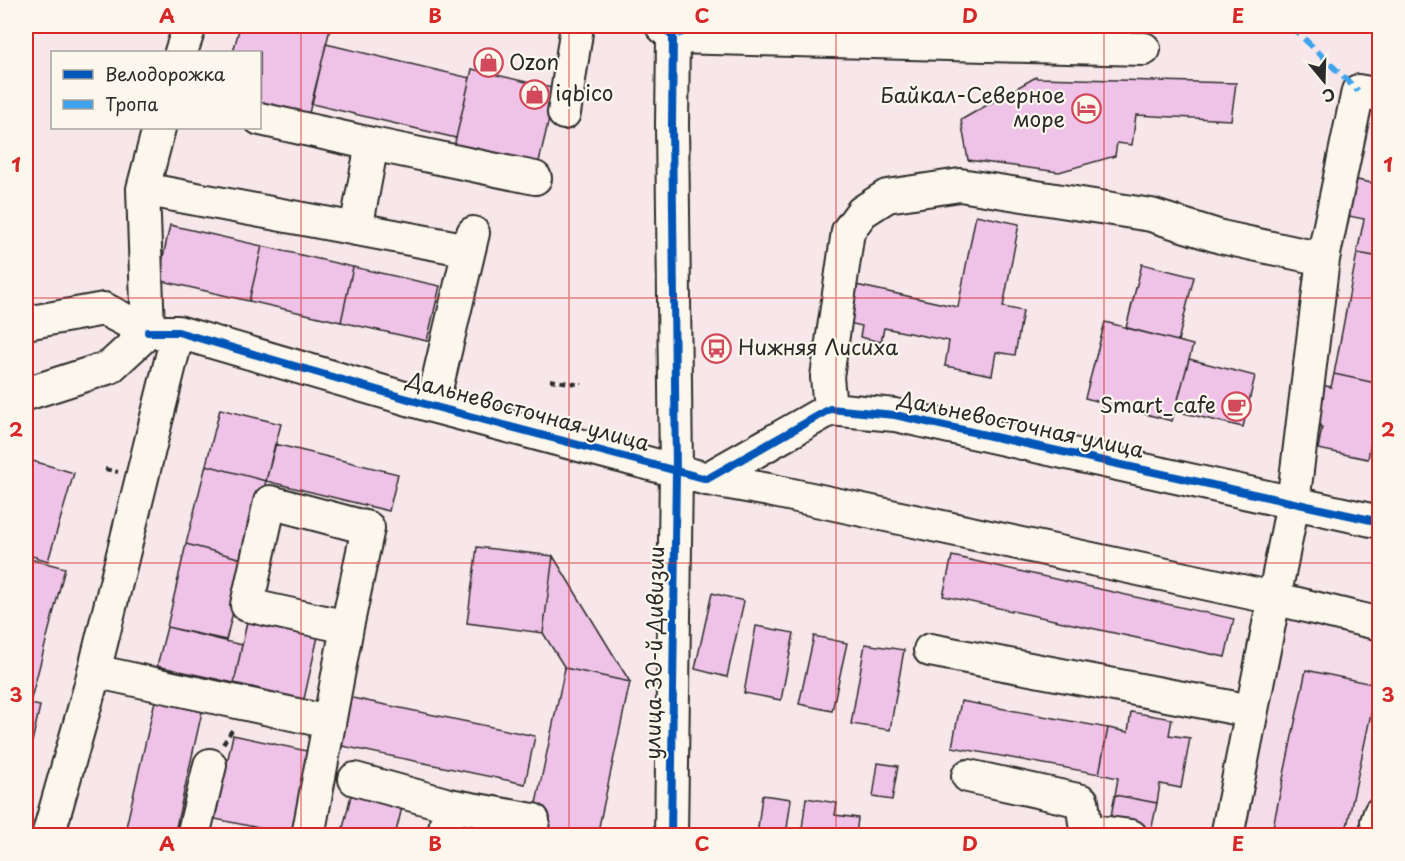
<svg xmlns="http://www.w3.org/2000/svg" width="1405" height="861" viewBox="0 0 1405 861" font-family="'Playpen Sans',sans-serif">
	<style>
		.built { fill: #f5dce9 }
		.building { fill: #efc2e7; stroke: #2b2b2b; stroke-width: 1.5 }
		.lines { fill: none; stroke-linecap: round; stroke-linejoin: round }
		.minor-casing { stroke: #2b2b2b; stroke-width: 36 }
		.path { stroke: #2b2b2b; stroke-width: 4; stroke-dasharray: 6 4.5; stroke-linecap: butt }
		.minor { stroke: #fbf7ec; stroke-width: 32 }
		.quiet { stroke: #3ea3eb; stroke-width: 6; stroke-dasharray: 12 6; stroke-linecap: butt }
		.cycleway-casing { stroke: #fbf7ec; stroke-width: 11 }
		.cycleway { stroke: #0057b8; stroke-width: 8 }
		.grid { fill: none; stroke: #d62828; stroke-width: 1.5; stroke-opacity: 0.55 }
		.labels { text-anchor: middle; stroke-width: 4.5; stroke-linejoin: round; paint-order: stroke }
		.poi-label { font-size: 21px; fill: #2b2b2b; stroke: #fbf7ec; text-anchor: start }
		.street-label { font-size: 21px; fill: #2b2b2b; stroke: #fbf7ec }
		.neatline { fill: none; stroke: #d62828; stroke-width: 2 }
		.grid-label { font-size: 20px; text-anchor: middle; font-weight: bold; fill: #d62828 }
	</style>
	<rect width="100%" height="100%" fill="#f7e7ea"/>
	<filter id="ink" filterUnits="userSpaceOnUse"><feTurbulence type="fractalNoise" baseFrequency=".0167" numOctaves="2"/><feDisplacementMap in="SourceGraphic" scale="12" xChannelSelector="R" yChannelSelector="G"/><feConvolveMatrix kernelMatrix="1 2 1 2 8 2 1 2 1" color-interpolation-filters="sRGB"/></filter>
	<g filter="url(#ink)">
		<path class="built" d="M 1273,598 L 1379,624 L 1379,835 L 1226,836 Z"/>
		<path class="building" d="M 240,26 L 315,26 L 330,29 L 307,121 L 260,109 L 260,52 L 233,52 Z
			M 326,44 L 470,78 L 456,138 L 312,104 Z
			M 472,69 L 556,89 L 537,170 L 453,151 Z
			M 1036,77 L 1037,78 L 1236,83 L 1231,120 L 1136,115 L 1132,145 L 1117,143 L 1115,156 L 1059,172 L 968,160 L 961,120 Z
			M 1377,160 L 1380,160 L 1380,257 L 1357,253 L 1364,219 L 1344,215 L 1352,179 L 1372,183 Z
			M 976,215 L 1019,224 L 1003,307 L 1023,311 L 1015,355 L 996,352 L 992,375 L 945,366 L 949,341 L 884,328 L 881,342 L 860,337 L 862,326 L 844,322 L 851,284 L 958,307 Z
			M 170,225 L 262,246 L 249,301 L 158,280 Z
			M 262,246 L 353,267 L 341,322 L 249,301 Z
			M 1357,253 L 1380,257 L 1380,384 L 1334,374 Z
			M 1142,264 L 1194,277 L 1178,341 L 1126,328 Z
			M 353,267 L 440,286 L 427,341 L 341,322 Z
			M 1105,322 L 1193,345 L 1172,421 L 1085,398 Z
			M 1189,359 L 1255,376 L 1243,427 L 1175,411 Z
			M 1334,374 L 1380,384 L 1377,393 L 1380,394 L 1380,443 L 1371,441 L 1368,459 L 1318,449 L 1322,427 L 1303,423 L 1311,383 L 1331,387 Z
			M 220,409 L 281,424 L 266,481 L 206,465 Z
			M 275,444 L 398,474 L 389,511 L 266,481 Z
			M 26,459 L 74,473 L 48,561 L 26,554 Z
			M 206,465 L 266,481 L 246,560 L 186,544 Z
			M 186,544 L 246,560 L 226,640 L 167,627 Z
			M 477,547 L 553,556 L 543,633 L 467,623 Z
			M 553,556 L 630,682 L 565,668 L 543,633 Z
			M 952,556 L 1234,619 L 1225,657 L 943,596 Z
			M 26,558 L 65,568 L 30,703 L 26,701 Z
			M 712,593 L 744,601 L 727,677 L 695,669 Z
			M 248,617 L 319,632 L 304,699 L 234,683 Z
			M 756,626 L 794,633 L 781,700 L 744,693 Z
			M 167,627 L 242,645 L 234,683 L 157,666 Z
			M 814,636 L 847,643 L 832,711 L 799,704 Z
			M 865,644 L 904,650 L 890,730 L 851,724 Z
			M 565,668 L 630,682 L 597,836 L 529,836 Z
			M 1306,670 L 1377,685 L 1345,836 L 1271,836 Z
			M 157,692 L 204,703 L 174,836 L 124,836 Z
			M 338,695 L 535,736 L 525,784 L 328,743 Z
			M 961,701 L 1108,728 L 1099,774 L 952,747 Z
			M 26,703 L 40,706 L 26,769 Z
			M 1131,712 L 1172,719 L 1169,735 L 1190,738 L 1181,788 L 1160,784 L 1157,803 L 1115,795 L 1118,778 L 1099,774 L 1108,728 L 1128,732 Z
			M 233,735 L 316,753 L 298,836 L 215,819 Z
			M 878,763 L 898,766 L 892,800 L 873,797 Z
			M 355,779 L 406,791 L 395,836 L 341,836 Z
			M 762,795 L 791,799 L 786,836 L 757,836 Z
			M 1115,795 L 1157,803 L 1150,836 L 1107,836 Z
			M 806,798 L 837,803 L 835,815 L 858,818 L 856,836 L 801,836 Z"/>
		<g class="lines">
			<defs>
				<path id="minor" d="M 662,26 L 673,37 L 672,124 L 676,471 L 671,836
					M 673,37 L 1144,49
					M 181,52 L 190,26
					M 564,113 L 577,26
					M 260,119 L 372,144 L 356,229
					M 372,144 L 535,178
					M 143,189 L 469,250
					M 26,323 L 104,309 L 148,332 L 178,332 L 432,406 L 707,479 L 830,409 L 895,415 L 1380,522
					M 26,394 L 110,367 L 148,332 L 143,189 L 159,128
					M 432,406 L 473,233
					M 830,409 L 827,377 L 848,231 L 862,212 L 887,196 L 960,185 L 1151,215 L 1221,237 L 1323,259
					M 707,479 L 769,490 L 1265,596 L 1380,624
					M 930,650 L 1251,711
					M 94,671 L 329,722
					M 968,776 L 1082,801 L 1086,830 L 1131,836
					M 355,779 L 449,805
					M 1380,813 L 1377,822 L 1380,823
					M 48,836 L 90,688 L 178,332
					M 193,836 L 210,765
					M 308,836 L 347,627 L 368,528 L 270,502 L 247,605 L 347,627
					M 444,836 L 449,805 L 533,820 L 531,836
					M 1227,836 L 1293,503 L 1323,259 L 1358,91 L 1380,95"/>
			</defs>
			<use href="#minor" class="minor-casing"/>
			<path class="path" d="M 550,380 L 582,385
				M 105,469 L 118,472
				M 223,744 L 234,727"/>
			<use href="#minor" class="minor"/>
			<path class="quiet" d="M 1291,26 L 1358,91
				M 673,37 L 702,26"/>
			<defs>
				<path id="cycleway" d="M 662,26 L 673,37 L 672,124 L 676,471 L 671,836
					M 148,332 L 178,332 L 432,406 L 707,479 L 830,409 L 895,415 L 1380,522"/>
			</defs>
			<use href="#cycleway" class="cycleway-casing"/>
			<use href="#cycleway" class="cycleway"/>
		</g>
	</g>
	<path class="grid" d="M 301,26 L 301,836M 569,26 L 569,836M 836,26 L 836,836M 1104,26 L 1104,836M 26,298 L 1380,298M 26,563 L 1380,563"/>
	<defs>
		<symbol id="shop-ring" viewBox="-11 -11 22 22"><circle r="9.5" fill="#fbf7ec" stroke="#d1495b" stroke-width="1.5"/><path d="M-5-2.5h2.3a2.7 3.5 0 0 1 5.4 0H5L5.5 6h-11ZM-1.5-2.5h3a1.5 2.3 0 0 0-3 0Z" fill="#d1495b"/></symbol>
		<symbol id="hotel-ring" viewBox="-11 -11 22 22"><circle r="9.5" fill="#fbf7ec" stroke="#d1495b" stroke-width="1.5"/><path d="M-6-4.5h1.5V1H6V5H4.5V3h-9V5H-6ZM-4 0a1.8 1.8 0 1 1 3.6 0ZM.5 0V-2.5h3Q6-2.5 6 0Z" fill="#d1495b"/></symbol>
		<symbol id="bus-ring" viewBox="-11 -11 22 22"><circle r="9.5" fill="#fbf7ec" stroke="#d1495b" stroke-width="1.5"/><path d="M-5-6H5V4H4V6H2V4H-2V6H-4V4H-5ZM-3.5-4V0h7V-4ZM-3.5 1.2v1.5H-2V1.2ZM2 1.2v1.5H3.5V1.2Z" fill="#d1495b"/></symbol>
		<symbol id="cafe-ring" viewBox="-11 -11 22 22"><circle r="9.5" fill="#fbf7ec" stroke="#d1495b" stroke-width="1.5"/><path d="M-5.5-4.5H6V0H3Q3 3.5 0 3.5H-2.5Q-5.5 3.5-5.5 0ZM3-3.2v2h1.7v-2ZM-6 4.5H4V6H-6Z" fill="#d1495b"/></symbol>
	</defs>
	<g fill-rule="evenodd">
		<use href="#shop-ring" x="472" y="46" width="33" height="33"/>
		<use href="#shop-ring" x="518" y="78" width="33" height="33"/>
		<use href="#hotel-ring" x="1070" y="92" width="33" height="33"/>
		<use href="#bus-ring" x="700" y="332" width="33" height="33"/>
		<use href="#cafe-ring" x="1220" y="390" width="33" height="33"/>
	</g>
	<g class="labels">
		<g class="poi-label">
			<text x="509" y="70">Ozon</text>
			<text x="555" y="101">iqbico</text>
			<text x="1065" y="103" text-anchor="end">Байкал-Северное<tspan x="1065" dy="24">море</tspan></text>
			<text x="738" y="355">Нижняя Лисиха</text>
			<text x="1216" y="413" text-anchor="end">Smart_cafe</text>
		</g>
		<g class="street-label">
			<text transform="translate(528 412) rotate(15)" y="7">Дальневосточная улица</text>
			<text transform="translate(1021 425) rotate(12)" y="7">Дальневосточная улица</text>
			<text transform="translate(655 653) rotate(-89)" y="7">улица 30-й Дивизии</text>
		</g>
	</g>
	<rect width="1405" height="861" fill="none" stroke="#fbf7ec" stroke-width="66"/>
	<rect x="51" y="51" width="210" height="78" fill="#fbf7ec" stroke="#a8a59f" stroke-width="1.5"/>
	<rect x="63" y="70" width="30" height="9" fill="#0057b8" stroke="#a8a59f" stroke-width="1.5"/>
	<text x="105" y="81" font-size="18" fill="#2b2b2b">Велодорожка</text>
	<rect x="63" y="100" width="30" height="9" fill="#3ea3eb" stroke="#a8a59f" stroke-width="1.5"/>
	<text x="105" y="111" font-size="18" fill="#2b2b2b">Тропа</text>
	<g transform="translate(1324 81) rotate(161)" stroke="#fbf7ec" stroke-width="4.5" paint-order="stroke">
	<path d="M0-4.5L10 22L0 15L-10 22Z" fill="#2b2b2b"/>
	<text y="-9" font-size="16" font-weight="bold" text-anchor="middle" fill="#2b2b2b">С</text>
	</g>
	<rect x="33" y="33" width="1339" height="795" class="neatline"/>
	<g class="grid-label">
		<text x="167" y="23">A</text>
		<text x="435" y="23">B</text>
		<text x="702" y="23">C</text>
		<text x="970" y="23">D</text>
		<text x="1238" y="23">E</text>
		<text x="16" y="172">1</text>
		<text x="1388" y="172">1</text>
		<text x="16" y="437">2</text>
		<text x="1388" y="437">2</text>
		<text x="16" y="702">3</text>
		<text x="1388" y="702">3</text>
		<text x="167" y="851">A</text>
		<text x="435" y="851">B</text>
		<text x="702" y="851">C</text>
		<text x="970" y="851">D</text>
		<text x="1238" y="851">E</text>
	</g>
</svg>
